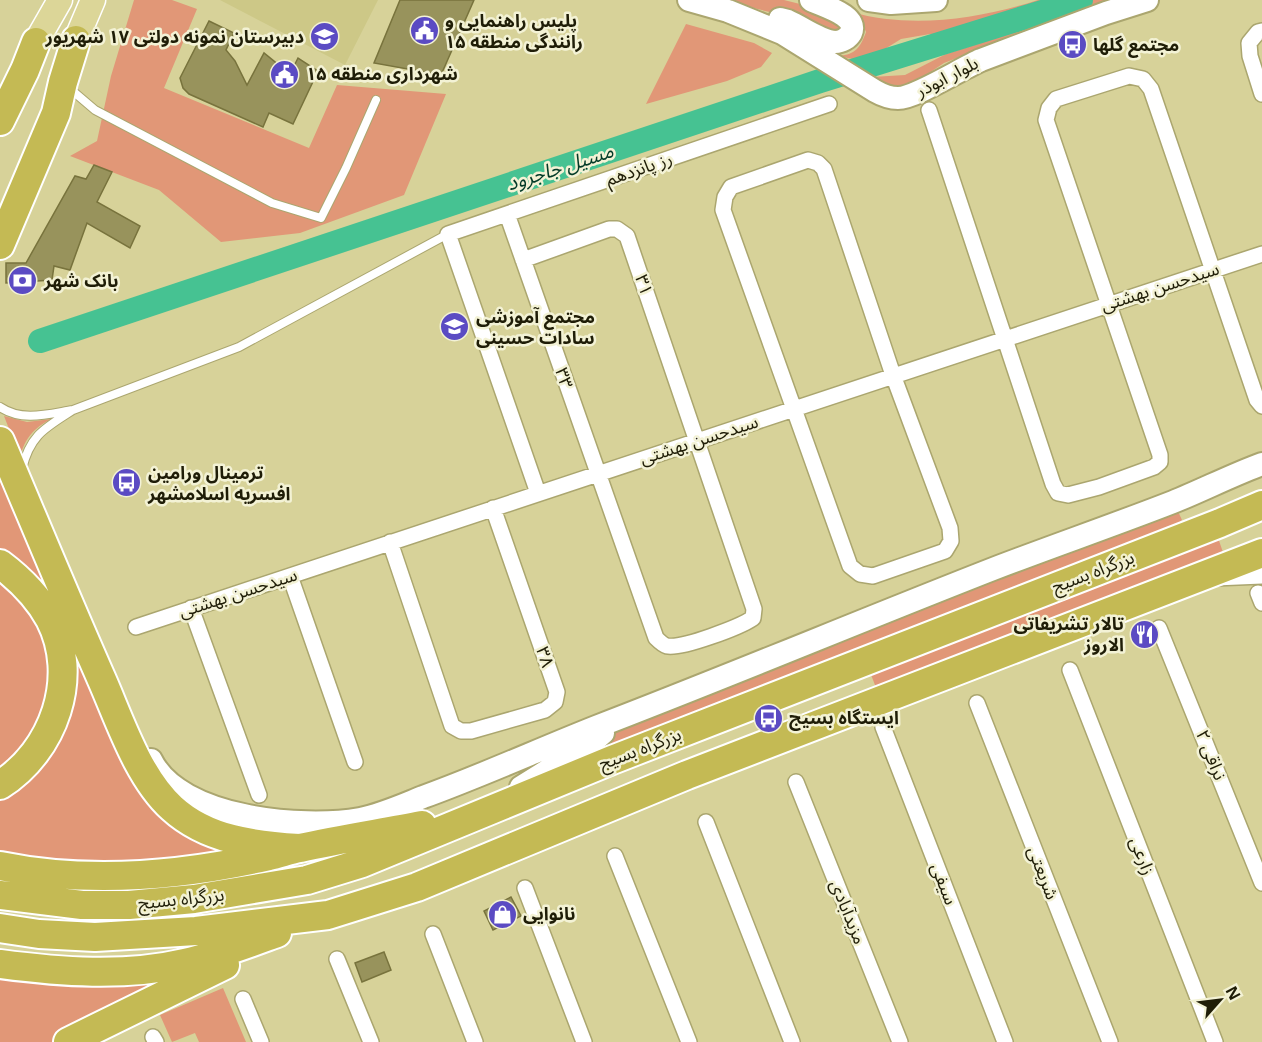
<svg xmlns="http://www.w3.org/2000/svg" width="1262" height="1042" viewBox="0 0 1262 1042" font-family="'Open Sans','Noto Sans Arabic',sans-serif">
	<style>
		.built { fill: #cdc887 }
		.green { fill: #e19777 }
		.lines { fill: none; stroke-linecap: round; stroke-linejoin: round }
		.river { stroke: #46c292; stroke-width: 24 }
		.building { fill: #98935c; stroke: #78733d; stroke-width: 1.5 }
		.lane-casing { stroke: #aba66f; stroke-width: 10 }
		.street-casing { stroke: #aba66f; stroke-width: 18 }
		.secondary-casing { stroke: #aba66f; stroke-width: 26 }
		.primary-casing { stroke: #fff; stroke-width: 27 }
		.highway-casing { stroke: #fff; stroke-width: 32 }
		.lane { stroke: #fff; stroke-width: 8 }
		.street { stroke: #fff; stroke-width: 15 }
		.secondary { stroke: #fff; stroke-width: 22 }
		.primary { stroke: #dcd698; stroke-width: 24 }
		.highway { stroke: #c4ba54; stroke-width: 28 }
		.labels { text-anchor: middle; stroke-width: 5; stroke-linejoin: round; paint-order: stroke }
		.poi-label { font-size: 18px; font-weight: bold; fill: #1f1d07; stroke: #f3f2d5; text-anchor: start }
		.street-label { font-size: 18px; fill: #1f1d07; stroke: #f3f2d5 }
		.water-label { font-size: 20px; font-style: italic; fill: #033b28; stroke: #f3f2d5 }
	</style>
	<rect width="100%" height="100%" fill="#d7d299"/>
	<path class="built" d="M 220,0 L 378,0 L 345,65 Z"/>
	<path class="green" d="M 134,0 L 172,0 L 197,9 L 164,88 L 309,148 L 337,85 L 446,94 L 404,195 L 300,233 L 221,242 L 159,190 L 70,156 L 97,141 L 111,76 Z
		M 720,0 L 784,0 L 816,8 L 843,24 L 837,35 L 778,14 Z
		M 1038,0 L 1062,0 L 951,34 L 930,34 L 901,39 L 880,52 L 866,58 L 852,59 L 839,56 C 856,54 860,48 866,32 L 862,23 L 851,12 C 912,29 979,19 1038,0 Z
		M 1065,0 L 1128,0 L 962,56 L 944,63 L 920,79 L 900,87 L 886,84 L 872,77 L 905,75 L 946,54 L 1009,34 Z
		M 686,24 L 754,43 L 772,53 L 761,67 L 727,81 L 646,104 Z
		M 4,416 L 27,422 L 51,419 C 34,428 25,438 20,457 Z
		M 0,460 L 137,774 L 271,851 L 182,864 L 0,860 L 0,793 L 68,675 L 0,556 Z
		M 1176,507 L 1182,520 L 1173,530 L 551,772 L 630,720 Z
		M 1217,535 L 1225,558 L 878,693 L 870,672 Z
		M 0,572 L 15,585 L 53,649 L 50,712 L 0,778 Z
		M 185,969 L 57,1042 L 0,1042 L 0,971 Z
		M 223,988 L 246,1042 L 199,1042 L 195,1033 L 172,1042 L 160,1015 Z"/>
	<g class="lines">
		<path class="river" d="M 40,341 L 820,81 L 1081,0"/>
	</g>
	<path class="building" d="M 400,0 L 474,0 L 441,75 L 374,63 Z
		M 209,21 L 234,33 L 226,50 L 235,61 L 247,85 L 264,53 L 290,74 L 298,58 L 318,71 L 293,124 L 269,113 L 263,127 L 189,94 L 183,88 L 180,78 Z
		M 94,165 L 112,172 L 97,202 L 140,226 L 130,248 L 87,223 L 70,270 L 54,266 L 52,280 L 6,283 L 6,263 L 26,263 L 75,176 L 86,179 Z
		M 511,897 L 521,916 L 493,930 L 484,911 Z
		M 384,952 L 391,970 L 362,982 L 355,963 Z"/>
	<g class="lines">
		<defs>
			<path id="lane" d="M 68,87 L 95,110 L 272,203 L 321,218 L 346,168 L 376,100
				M 0,407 C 22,422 48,414 73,410 C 45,428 30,435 22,469
				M 73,410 L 239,347 L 448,234"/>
			<path id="street" d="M 1262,31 L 1258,32 L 1249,43 L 1250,56 L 1262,94
				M 929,110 L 1053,484 L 1058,493 L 1068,495 L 1099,487 L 1154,467 L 1160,462 L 1160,455 L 1046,120 L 1049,108 L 1056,99 L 1129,76 L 1143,79 L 1151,89 L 1257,400 L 1262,406
				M 808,160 L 818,163 L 824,169 L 893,375 L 950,528 L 951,541 L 945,551 L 873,576 L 860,574 L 850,566 L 723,210 L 725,197 L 731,187 Z
				M 507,214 L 656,638 C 659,641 663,645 667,646 C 682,649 740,627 753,618 L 754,609 L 627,236 L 617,229 L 609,229 L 523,260
				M 538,493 L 448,234 L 829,104
				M 390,542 L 452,726 L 461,731 L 471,731 L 545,710 L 555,702 L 557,692 L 493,508
				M 290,576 L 355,762
				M 1215,578 L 1262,576
				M 1258,593 L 1262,603
				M 191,608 L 259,795
				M 136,627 L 1262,254
				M 1159,628 L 1262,883
				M 1070,670 L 1215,1042
				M 977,703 L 1110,1042
				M 883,727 L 1005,1042
				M 796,782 L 900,1042
				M 706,822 L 792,1042
				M 615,856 L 689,1042
				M 525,888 L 584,1042
				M 433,934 L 475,1042
				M 337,959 L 371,1042
				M 243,999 L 261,1042
				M 153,1037 L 156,1042"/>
			<path id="secondary" d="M 689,0 L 728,11 L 782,33 L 875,91 C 882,95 890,98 898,98 C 915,98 962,68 981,60 L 1106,13 L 1147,0
				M 869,0 L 891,3 L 936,0
				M 780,19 L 788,21 C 802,27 820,41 835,42 C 842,42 848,38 851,33 C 859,15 822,6 811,0
				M 151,760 C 180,819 303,829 360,819 C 381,815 403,805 423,797 C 481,776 538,750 596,727 C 729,676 860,621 993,569 C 1053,546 1114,525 1173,502 C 1203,490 1232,475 1262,464
				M 521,787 L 589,745 L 603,733"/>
			<path id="primary" d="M 76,40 L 93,0
				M 36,42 L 60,0"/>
			<path id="highway" d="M 0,121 L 25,70 L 36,42
				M 0,245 L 56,113 L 63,82 L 76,40
				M 0,441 C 34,521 67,601 102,680 C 120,721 138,777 172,808 C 207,840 254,845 299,848
				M 0,564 C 20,579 38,597 50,619 C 80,677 54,751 0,785
				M 0,866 C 88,884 181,876 269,856 C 279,854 289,850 300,848 C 340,839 381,833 422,825
				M 0,895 L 82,905 L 129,905 L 194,899 L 307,880 L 362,863 L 612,760 L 1220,523 L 1262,505
				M 0,928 L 39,934 L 95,937 L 196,931 L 328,915 L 417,887 L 687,775 L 1262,553
				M 0,964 C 60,972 125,977 185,963 C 216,956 247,944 277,933
				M 68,1042 L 225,965"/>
		</defs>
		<use href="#lane" class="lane-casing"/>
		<use href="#street" class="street-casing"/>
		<use href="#secondary" class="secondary-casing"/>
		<use href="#primary" class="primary-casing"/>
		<use href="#highway" class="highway-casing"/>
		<use href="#lane" class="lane"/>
		<use href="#street" class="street"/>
		<use href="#secondary" class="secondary"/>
		<use href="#primary" class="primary"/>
		<use href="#highway" class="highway"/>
	</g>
	<defs>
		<symbol id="civic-disc" viewBox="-11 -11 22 22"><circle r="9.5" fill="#5b4bc3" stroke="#f3f2d5"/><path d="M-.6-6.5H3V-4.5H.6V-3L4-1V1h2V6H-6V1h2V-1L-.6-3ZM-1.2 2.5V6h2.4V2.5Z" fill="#fff"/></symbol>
		<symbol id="school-disc" viewBox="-11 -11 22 22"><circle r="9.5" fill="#5b4bc3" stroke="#f3f2d5"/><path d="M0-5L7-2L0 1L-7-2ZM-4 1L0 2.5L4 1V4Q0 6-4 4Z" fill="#fff"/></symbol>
		<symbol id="bus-disc" viewBox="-11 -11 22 22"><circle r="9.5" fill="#5b4bc3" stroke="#f3f2d5"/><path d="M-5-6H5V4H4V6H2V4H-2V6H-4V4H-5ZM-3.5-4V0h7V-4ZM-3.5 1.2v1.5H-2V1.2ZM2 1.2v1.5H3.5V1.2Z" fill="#fff"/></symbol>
		<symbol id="bank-disc" viewBox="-11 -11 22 22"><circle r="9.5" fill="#5b4bc3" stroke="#f3f2d5"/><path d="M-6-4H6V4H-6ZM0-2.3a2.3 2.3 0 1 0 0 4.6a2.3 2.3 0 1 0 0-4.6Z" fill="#fff"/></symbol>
		<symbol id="restaurant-disc" viewBox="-11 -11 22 22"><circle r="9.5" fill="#5b4bc3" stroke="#f3f2d5"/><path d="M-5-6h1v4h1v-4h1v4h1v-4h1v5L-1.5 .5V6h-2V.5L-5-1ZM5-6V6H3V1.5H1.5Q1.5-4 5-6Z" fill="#fff"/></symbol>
		<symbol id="shop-disc" viewBox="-11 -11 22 22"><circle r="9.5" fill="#5b4bc3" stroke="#f3f2d5"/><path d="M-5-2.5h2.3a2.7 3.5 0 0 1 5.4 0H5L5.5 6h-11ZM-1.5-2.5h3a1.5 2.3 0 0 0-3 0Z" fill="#fff"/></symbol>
	</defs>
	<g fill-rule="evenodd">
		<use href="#civic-disc" x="408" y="14" width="33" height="33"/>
		<use href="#school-disc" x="308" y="20" width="33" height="33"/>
		<use href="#bus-disc" x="1056" y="28" width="33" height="33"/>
		<use href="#civic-disc" x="268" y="58" width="33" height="33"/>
		<use href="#bank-disc" x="6" y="264" width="33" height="33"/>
		<use href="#school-disc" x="438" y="310" width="33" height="33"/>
		<use href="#bus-disc" x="110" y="466" width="33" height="33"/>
		<use href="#restaurant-disc" x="1128" y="618" width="33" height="33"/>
		<use href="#bus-disc" x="752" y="702" width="33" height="33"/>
		<use href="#shop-disc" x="486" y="898" width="33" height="33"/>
	</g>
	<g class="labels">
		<g class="poi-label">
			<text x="445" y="27">پلیس راهنمایی و<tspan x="445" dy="21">رانندگی منطقه ۱۵</tspan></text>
			<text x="304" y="43" text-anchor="end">دبیرستان نمونه دولتی ۱۷ شهریور</text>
			<text x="1093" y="51">مجتمع گلها</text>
			<text x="306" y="80">شهرداری منطقه ۱۵</text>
			<text x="44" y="287">بانک شهر</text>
			<text x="476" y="323">مجتمع آموزشی<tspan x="476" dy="21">سادات حسینی</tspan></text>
			<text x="148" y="479">ترمینال ورامین<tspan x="148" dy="21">افسریه اسلامشهر</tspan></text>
			<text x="1124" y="630" text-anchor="end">تالار تشریفاتی<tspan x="1124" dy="21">الاروز</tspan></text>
			<text x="789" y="724">ایستگاه بسیج</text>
			<text x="523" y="920">نانوایی</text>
		</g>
		<g class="street-label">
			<text transform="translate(947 77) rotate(-27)" y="6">بلوار ابوذر</text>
			<text transform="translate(639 169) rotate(-19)" y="6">رز پانزدهم</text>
			<text transform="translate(644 285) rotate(72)" y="6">۳۱</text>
			<text transform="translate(1160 287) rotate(-18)" y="6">سیدحسن بهشتی</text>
			<text transform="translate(564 378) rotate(71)" y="6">۳۳</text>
			<text transform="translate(699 440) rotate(-18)" y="6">سیدحسن بهشتی</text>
			<text transform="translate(1093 572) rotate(-21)" y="6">بزرگراه بسیج</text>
			<text transform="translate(238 593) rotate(-18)" y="6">سیدحسن بهشتی</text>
			<text transform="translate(545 657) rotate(71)" y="6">۳۸</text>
			<text transform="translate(640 749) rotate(-21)" y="6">بزرگراه بسیج</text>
			<text transform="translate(1211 755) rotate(68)" y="6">نراقی ۲</text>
			<text transform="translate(1142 856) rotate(69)" y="6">زارعی</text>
			<text transform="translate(1043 873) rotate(69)" y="6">شریعتی</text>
			<text transform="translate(944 884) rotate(69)" y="6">سیفی</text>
			<text transform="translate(181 899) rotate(-6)" y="6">بزرگراه بسیج</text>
			<text transform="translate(848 912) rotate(68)" y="6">مزیدآبادی</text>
		</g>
		<g class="water-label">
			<text transform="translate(560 167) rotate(-18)" y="7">مسیل جاجرود</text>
		</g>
	</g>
	<g transform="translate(1220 1000) rotate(62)" stroke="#f3f2d5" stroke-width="4.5" paint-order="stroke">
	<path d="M0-4.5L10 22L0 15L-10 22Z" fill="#1f1d07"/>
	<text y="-9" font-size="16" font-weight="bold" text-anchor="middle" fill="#1f1d07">N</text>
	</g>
</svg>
